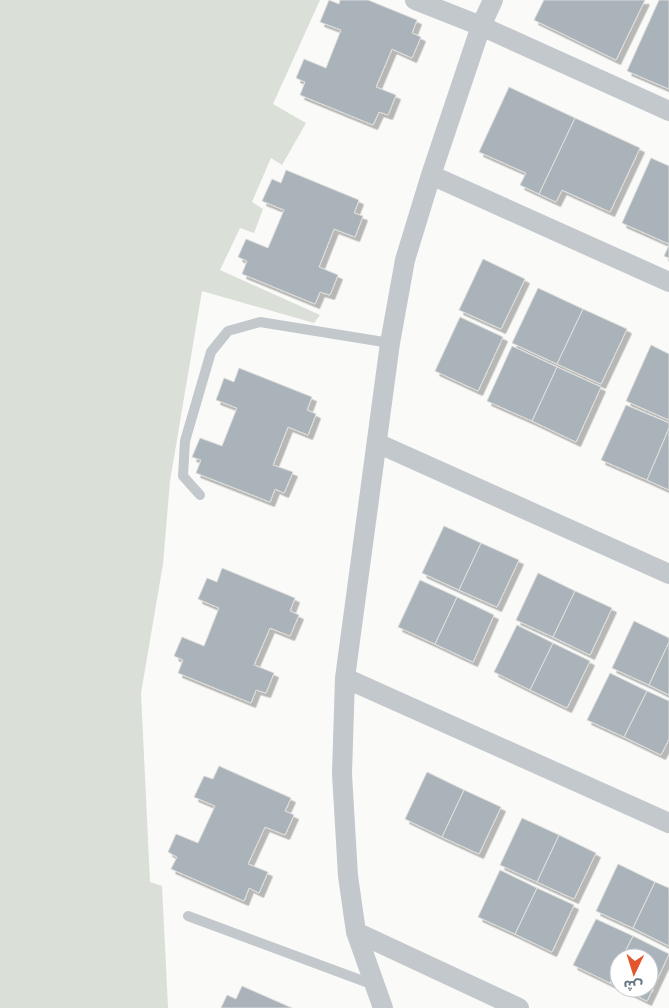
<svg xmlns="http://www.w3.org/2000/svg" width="669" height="1008" viewBox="0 0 669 1008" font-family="Poppins,'Noto Sans Arabic',sans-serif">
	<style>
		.green { fill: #dadfd7 }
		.building { fill: #aab3b9; stroke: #dcdcda; filter: url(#shadow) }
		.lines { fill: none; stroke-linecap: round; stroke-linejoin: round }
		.lane { stroke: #c3c8cc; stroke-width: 10 }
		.street { stroke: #c3c8cc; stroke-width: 20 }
	</style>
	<defs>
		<filter id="shadow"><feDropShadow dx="4.5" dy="4.5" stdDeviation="0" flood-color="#0004"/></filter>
	</defs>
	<rect width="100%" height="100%" fill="#fafaf8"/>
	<path class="green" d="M 0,0 L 320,0 L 273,104 L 306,123 L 282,165 L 271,158 L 252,202 L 263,209 L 254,233 L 240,228 L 220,270 L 320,315 L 314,323 L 202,291 L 170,481 L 163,564 L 141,693 L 150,882 L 162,886 L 168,1008 L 0,1008 Z"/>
	<path class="building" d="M 329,0 L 339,4 L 340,0 L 368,0 L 417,20 L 412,33 L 421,37 L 412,58 L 392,49 L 376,87 L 396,95 L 388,115 L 379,112 L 373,125 L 300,95 L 305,82 L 296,78 L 304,59 L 326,68 L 341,30 L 320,22 Z
		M 544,0 L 645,0 L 616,60 L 534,20 Z
		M 659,0 L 669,0 L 669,89 L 627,71 Z
		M 509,87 L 575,118 L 539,194 L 520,185 L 526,173 L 479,152 Z
		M 575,118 L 640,148 L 610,212 L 562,190 L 556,202 L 539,194 Z
		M 651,158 L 669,166 L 669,244 L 622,223 Z
		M 286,170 L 359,200 L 354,213 L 363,216 L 355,237 L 334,229 L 319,267 L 338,275 L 330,295 L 320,292 L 315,304 L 242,274 L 247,261 L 238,257 L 246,239 L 268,248 L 284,210 L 262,201 L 272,179 L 281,183 Z
		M 669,245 L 669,258 L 664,256 Z
		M 483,259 L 525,279 L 501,329 L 459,310 Z
		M 538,288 L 583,309 L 557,364 L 512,343 Z
		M 583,309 L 627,329 L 601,384 L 557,364 Z
		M 460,317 L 503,337 L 478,391 L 435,371 Z
		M 651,345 L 669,354 L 669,420 L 626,401 Z
		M 512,346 L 557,367 L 532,421 L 487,401 Z
		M 557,367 L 601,387 L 576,442 L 532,421 Z
		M 239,368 L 312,397 L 307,410 L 316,414 L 308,435 L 288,427 L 273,465 L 293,472 L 284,493 L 275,489 L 270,502 L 196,473 L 201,460 L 192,457 L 200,438 L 222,446 L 237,408 L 216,400 L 224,378 L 234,382 Z
		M 626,405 L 669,423 L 669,428 L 647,480 L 601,460 Z
		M 669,428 L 669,490 L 647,480 Z
		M 444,526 L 481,543 L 459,590 L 422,573 Z
		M 481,543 L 519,560 L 497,607 L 459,590 Z
		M 222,568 L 295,598 L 290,611 L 299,615 L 290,636 L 270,628 L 254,665 L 274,673 L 266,693 L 256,690 L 251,703 L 178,673 L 183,660 L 174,656 L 182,637 L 204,646 L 219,608 L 198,599 L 207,578 L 217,582 Z
		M 538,573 L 575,591 L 553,637 L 516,620 Z
		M 420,580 L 457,597 L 435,644 L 398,627 Z
		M 575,591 L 612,608 L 590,655 L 553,637 Z
		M 457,597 L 494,615 L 473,662 L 435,644 Z
		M 634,621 L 669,638 L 669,642 L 649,685 L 612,668 Z
		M 517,625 L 553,643 L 530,690 L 494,672 Z
		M 669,642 L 669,695 L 649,685 Z
		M 553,643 L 590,661 L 567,708 L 530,690 Z
		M 610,673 L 647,691 L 624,737 L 587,720 Z
		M 647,691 L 669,701 L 669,739 L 661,755 L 624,737 Z
		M 219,766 L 291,798 L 285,811 L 294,815 L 285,835 L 265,827 L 248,864 L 268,872 L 259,893 L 249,888 L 244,901 L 171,869 L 177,857 L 168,852 L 176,834 L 198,843 L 215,806 L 194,797 L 204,776 L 213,779 Z
		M 427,772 L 464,790 L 442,837 L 405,819 Z
		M 464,790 L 501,807 L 479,854 L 442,837 Z
		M 522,818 L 559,835 L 537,882 L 500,865 Z
		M 559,835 L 596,853 L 574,899 L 537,882 Z
		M 618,864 L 655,882 L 633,928 L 596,911 Z
		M 500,870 L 537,888 L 515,934 L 478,917 Z
		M 655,882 L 669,888 L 669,946 L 633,928 Z
		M 537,888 L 574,905 L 552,952 L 515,934 Z
		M 596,919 L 633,936 L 622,958 L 619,958 L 619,964 L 610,983 L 573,965 Z
		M 633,936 L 669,954 L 647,1001 L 621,988 L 649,988 L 649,958 L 622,958 Z
		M 619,964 L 619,987 L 610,983 Z
		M 242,986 L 292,1008 L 221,1008 L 227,995 L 236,999 Z"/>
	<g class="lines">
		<path class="lane" d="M 200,495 L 183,476 L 185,441 L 211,352 L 228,331 L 260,322 L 390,343
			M 188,916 L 374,985"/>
		<path class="street" d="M 415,0 L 481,26 L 669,111
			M 431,175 L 669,282
			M 377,443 L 669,574
			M 345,678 L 669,823
			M 356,932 L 519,1008
			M 383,1008 L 356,932 L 348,876 L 342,774 L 345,678 L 390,343 L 405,260 L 431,175 L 481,26 L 493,0"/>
	</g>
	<g transform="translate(634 973) rotate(184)"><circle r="24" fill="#ffffff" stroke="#c1c8cd"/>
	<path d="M0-4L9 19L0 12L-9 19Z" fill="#e4572e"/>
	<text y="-8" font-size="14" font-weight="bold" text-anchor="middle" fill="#657683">ش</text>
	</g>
</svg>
